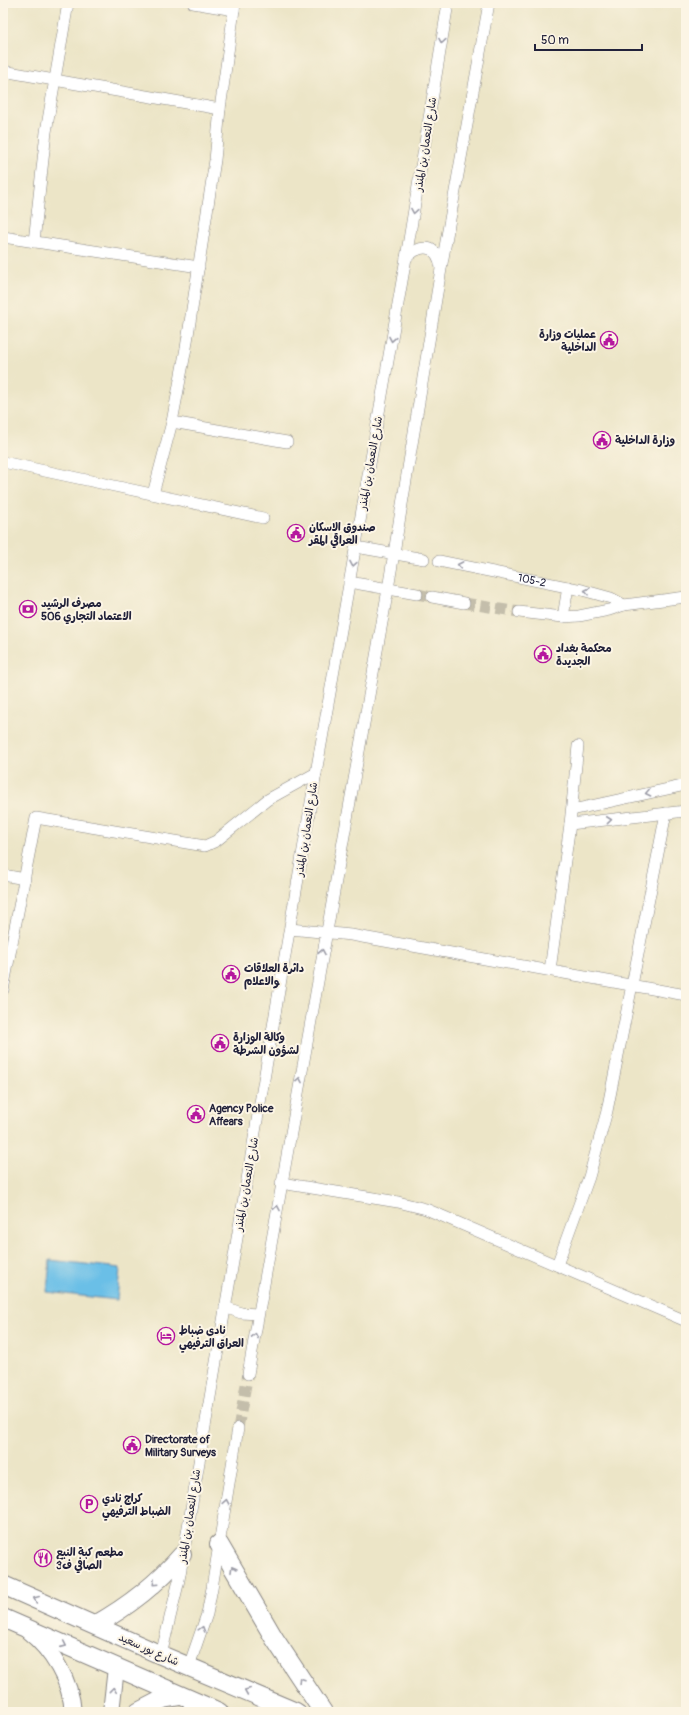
<svg xmlns="http://www.w3.org/2000/svg" width="689" height="1715" viewBox="0 0 689 1715" font-family="Pangolin,'Playpen Sans Arabic',sans-serif">
	<style>
		.water { fill: #6bbfe7; stroke: #467091 }
		.lines { fill: none; stroke-linecap: round; stroke-linejoin: round }
		.street-tunnel { stroke: #c4beab; stroke-width: 11; stroke-dasharray: 11 5.5; stroke-linecap: butt }
		.street-casing { stroke: #878481; stroke-width: 12 }
		.secondary-casing { stroke: #878481; stroke-width: 18 }
		.primary-casing { stroke: #878481; stroke-width: 20 }
		.street { stroke: #fff; stroke-width: 11 }
		.secondary { stroke: #fff; stroke-width: 16 }
		.primary { stroke: #fff; stroke-width: 18 }
		.oneway { stroke: #9c9ca7 }
		.labels { text-anchor: middle; stroke-width: 4; stroke-linejoin: round; paint-order: stroke }
		.street-label { font-size: 11px; fill: #22223b; stroke: #fcf5e5 }
		.poi-label { font-size: 11px; font-weight: bold; fill: #22223b; stroke: #fcf5e5; text-anchor: start }
	</style>
	<rect width="100%" height="100%" fill="#fcf5e5"/>
	<filter id="ink" filterUnits="userSpaceOnUse"><feTurbulence type="fractalNoise" baseFrequency=".025" numOctaves="2"/><feDisplacementMap in="SourceGraphic" scale="8" xChannelSelector="R" yChannelSelector="G"/><feConvolveMatrix kernelMatrix="1 2 1 2 8 2 1 2 1" color-interpolation-filters="sRGB"/></filter>
	<filter id="wash" filterUnits="userSpaceOnUse"><feTurbulence type="fractalNoise" baseFrequency=".012" numOctaves="4" result="noise"/><feDisplacementMap in="SourceGraphic" scale="16" xChannelSelector="R" yChannelSelector="G"/><feGaussianBlur stdDeviation="0.9" result="paint"/><feColorMatrix in="noise" values="0 0 0 0 0 0 0 0 0 0 0 0 0 0 0 0 0 1.4 0 .05"/><feComposite in="paint" operator="in"/></filter>
	<g filter="url(#wash)">
		<rect width="100%" height="100%" fill="#ece5c7"/>
		<path class="water" d="M 50,1260 L 120,1268 L 117,1300 L 47,1292 Z"/>
	</g>
	<g filter="url(#ink)">
		<g class="lines">
			<path class="street-tunnel" d="M 417,594 L 432,597
				M 464,603 L 519,612
				M 238,1428 L 248,1374"/>
			<defs>
				<g id="street">
					<path d="M 193,3 L 234,10"/>
					<path d="M 3,71 L 220,109"/>
					<path d="M 3,237 L 199,267"/>
					<path d="M 34,242 L 46,132 L 68,3"/>
					<path d="M 406,258 C 421,243 437,244 441,267"/>
					<path d="M 172,422 L 287,442"/>
					<path d="M 3,462 L 263,518"/>
					<path d="M 153,494 L 172,422 L 186,348 L 215,160 L 220,109 L 235,3"/>
					<path d="M 356,547 L 424,559"/>
					<path id="s1" d="M 439,561 L 582,590 L 611,598 L 624,605"/>
					<path d="M 349,582 L 417,594"/>
					<path d="M 432,597 L 464,603"/>
					<path d="M 519,612 L 563,617 L 579,616 L 609,610 L 624,605 L 686,597"/>
					<path d="M 563,617 L 568,587"/>
					<path d="M 572,810 L 686,785"/>
					<path d="M 570,824 L 686,811"/>
					<path d="M 3,875 L 25,879"/>
					<path d="M 290,929 L 351,935 L 686,995"/>
					<path d="M 550,970 L 570,824 L 578,746"/>
					<path d="M 3,990 L 36,818 L 205,846 L 216,841 L 267,800 L 316,773"/>
					<path d="M 281,1183 L 398,1202 L 426,1209 L 686,1321"/>
					<path d="M 557,1265 L 589,1177 L 607,1111 L 666,813"/>
					<path d="M 225,1307 L 241,1313 L 258,1314"/>
					<path d="M 248,1374 L 388,589 L 441,269 L 489,3"/>
					<path d="M 161,1655 L 179,1580 L 316,773 L 406,258 L 448,3"/>
					<path d="M 189,1666 L 207,1614 L 212,1588 L 238,1428"/>
				</g>
				<path id="secondary" d="M 28,1631 C 52,1650 71,1681 73,1712
					M 111,1712 L 116,1668"/>
				<path id="primary" d="M 219,1544 L 274,1638 L 323,1712
					M 3,1585 L 161,1655 L 296,1712
					M 3,1618 L 219,1712
					M 95,1625 C 129,1606 157,1584 182,1555
					M 138,1712 L 163,1699 L 180,1696"/>
			</defs>
			<use href="#street" class="street-casing"/>
			<use href="#secondary" class="secondary-casing"/>
			<use href="#primary" class="primary-casing"/>
			<use href="#street" class="street"/>
			<use href="#secondary" class="secondary"/>
			<use href="#primary" class="primary"/>
		</g>
		<defs><path id="oneway-chevron" d="M-2-3.5L2.5 0L-2 3.5" fill="none" stroke-width="1.6" stroke-linecap="round" stroke-linejoin="round"/></defs>
		<g class="oneway">
			<use href="#oneway-chevron" transform="translate(442 41) rotate(99)"/>
			<use href="#oneway-chevron" transform="translate(414 211) rotate(99)"/>
			<use href="#oneway-chevron" transform="translate(392 339) rotate(100)"/>
			<use href="#oneway-chevron" transform="translate(353 564) rotate(100)"/>
			<use href="#oneway-chevron" transform="translate(460 565) rotate(-169)"/>
			<use href="#oneway-chevron" transform="translate(587 591) rotate(-166)"/>
			<use href="#oneway-chevron" transform="translate(648 793) rotate(168)"/>
			<use href="#oneway-chevron" transform="translate(609 820) rotate(-6)"/>
			<use href="#oneway-chevron" transform="translate(322 952) rotate(-80)"/>
			<use href="#oneway-chevron" transform="translate(299 1080) rotate(-80)"/>
			<use href="#oneway-chevron" transform="translate(277 1208) rotate(-80)"/>
			<use href="#oneway-chevron" transform="translate(255 1336) rotate(-80)"/>
			<use href="#oneway-chevron" transform="translate(226 1502) rotate(-80)"/>
			<use href="#oneway-chevron" transform="translate(233 1569) rotate(-120)"/>
			<use href="#oneway-chevron" transform="translate(155 1583) rotate(137)"/>
			<use href="#oneway-chevron" transform="translate(36 1599) rotate(-157)"/>
			<use href="#oneway-chevron" transform="translate(202 1629) rotate(-73)"/>
			<use href="#oneway-chevron" transform="translate(64 1645) rotate(24)"/>
			<use href="#oneway-chevron" transform="translate(301 1680) rotate(-123)"/>
			<use href="#oneway-chevron" transform="translate(113 1690) rotate(-84)"/>
			<use href="#oneway-chevron" transform="translate(247 1691) rotate(-157)"/>
		</g>
	</g>
	<defs>
		<symbol id="civic-ring" viewBox="-11 -11 22 22"><circle r="9.5" fill="#fcf5e5" stroke="#b5179e" stroke-width="1.5"/><path d="M-.6-6.5H3V-4.5H.6V-3L4-1V1h2V6H-6V1h2V-1L-.6-3ZM-1.2 2.5V6h2.4V2.5Z" fill="#b5179e"/></symbol>
		<symbol id="bank-ring" viewBox="-11 -11 22 22"><circle r="9.5" fill="#fcf5e5" stroke="#b5179e" stroke-width="1.5"/><path d="M-6-4H6V4H-6ZM0-2.3a2.3 2.3 0 1 0 0 4.6a2.3 2.3 0 1 0 0-4.6Z" fill="#b5179e"/></symbol>
		<symbol id="hotel-ring" viewBox="-11 -11 22 22"><circle r="9.5" fill="#fcf5e5" stroke="#b5179e" stroke-width="1.5"/><path d="M-6-4.5h1.5V1H6V5H4.5V3h-9V5H-6ZM-4 0a1.8 1.8 0 1 1 3.6 0ZM.5 0V-2.5h3Q6-2.5 6 0Z" fill="#b5179e"/></symbol>
		<symbol id="parking-ring" viewBox="-11 -11 22 22"><circle r="9.5" fill="#fcf5e5" stroke="#b5179e" stroke-width="1.5"/><path d="M-3.5-5.5H1a3.5 3.5 0 0 1 0 7H-1V5.5H-3.5ZM-1-3.4V-.6H.8a1.4 1.4 0 0 0 0-2.8Z" fill="#b5179e"/></symbol>
		<symbol id="restaurant-ring" viewBox="-11 -11 22 22"><circle r="9.5" fill="#fcf5e5" stroke="#b5179e" stroke-width="1.5"/><path d="M-5-6h1v4h1v-4h1v4h1v-4h1v5L-1.5 .5V6h-2V.5L-5-1ZM5-6V6H3V1.5H1.5Q1.5-4 5-6Z" fill="#b5179e"/></symbol>
	</defs>
	<g fill-rule="evenodd">
		<use href="#civic-ring" x="599" y="330" width="20" height="20"/>
		<use href="#civic-ring" x="592" y="430" width="20" height="20"/>
		<use href="#civic-ring" x="286" y="523" width="20" height="20"/>
		<use href="#bank-ring" x="18" y="599" width="20" height="20"/>
		<use href="#civic-ring" x="533" y="644" width="20" height="20"/>
		<use href="#civic-ring" x="221" y="964" width="20" height="20"/>
		<use href="#civic-ring" x="210" y="1033" width="20" height="20"/>
		<use href="#civic-ring" x="186" y="1104" width="20" height="20"/>
		<use href="#hotel-ring" x="156" y="1326" width="20" height="20"/>
		<use href="#civic-ring" x="122" y="1435" width="20" height="20"/>
		<use href="#parking-ring" x="79" y="1494" width="20" height="20"/>
		<use href="#restaurant-ring" x="33" y="1548" width="20" height="20"/>
	</g>
	<g class="labels">
		<g class="street-label">
			<text transform="translate(425 144) rotate(-81)" y="4">شارع النعمان بن المنذر</text>
			<text transform="translate(370 463) rotate(-80)" y="4">شارع النعمان بن المنذر</text>
			<text dy="4" stroke="none"><textPath href="#s1" startOffset="95">105-2</textPath></text>
			<text transform="translate(306 829) rotate(-81)" y="4">شارع النعمان بن المنذر</text>
			<text transform="translate(246 1184) rotate(-80)" y="4">شارع النعمان بن المنذر</text>
			<text transform="translate(189 1516) rotate(-81)" y="4">شارع النعمان بن المنذر</text>
			<text transform="translate(149 1649) rotate(24)" y="4">شارع بور سعيد</text>
		</g>
		<g class="poi-label">
			<text x="596" y="338" text-anchor="end">عمليات وزارة<tspan x="596" dy="13">الداخلية</tspan></text>
			<text x="615" y="444">وزارة الداخلية</text>
			<text x="309" y="531">صندوق الاسكان<tspan x="309" dy="13">العراقي المقر</tspan></text>
			<text x="41" y="607">مصرف الرشيد<tspan x="41" dy="13">الاعتماد التجاري 506</tspan></text>
			<text x="556" y="652">محكمة بغداد<tspan x="556" dy="13">الجديدة</tspan></text>
			<text x="244" y="972">دائرة العلاقات<tspan x="244" dy="13">والاعلام</tspan></text>
			<text x="233" y="1041">وكالة الوزارة<tspan x="233" dy="13">لشؤون الشرطة</tspan></text>
			<text x="209" y="1112">Agency Police<tspan x="209" dy="13">Affears</tspan></text>
			<text x="179" y="1334">نادي ضباط<tspan x="179" dy="13">العراق الترفيهي</tspan></text>
			<text x="145" y="1443">Directorate of<tspan x="145" dy="13">Military Surveys</tspan></text>
			<text x="102" y="1502">كراج نادي<tspan x="102" dy="13">الضباط الترفيهي</tspan></text>
			<text x="56" y="1556">مطعم كبة النبع<tspan x="56" dy="13">الصافي ف3</tspan></text>
		</g>
	</g>
	<rect width="689" height="1715" fill="none" stroke="#fcf5e5" stroke-width="16"/>
	<path d="M535 44v6h107v-6" fill="none" stroke="#22223b" stroke-width="2"/>
	<text x="541" y="44" font-size="12" fill="#22223b" stroke="#fcf5e5" stroke-width="3" paint-order="stroke">50 m</text>
</svg>
